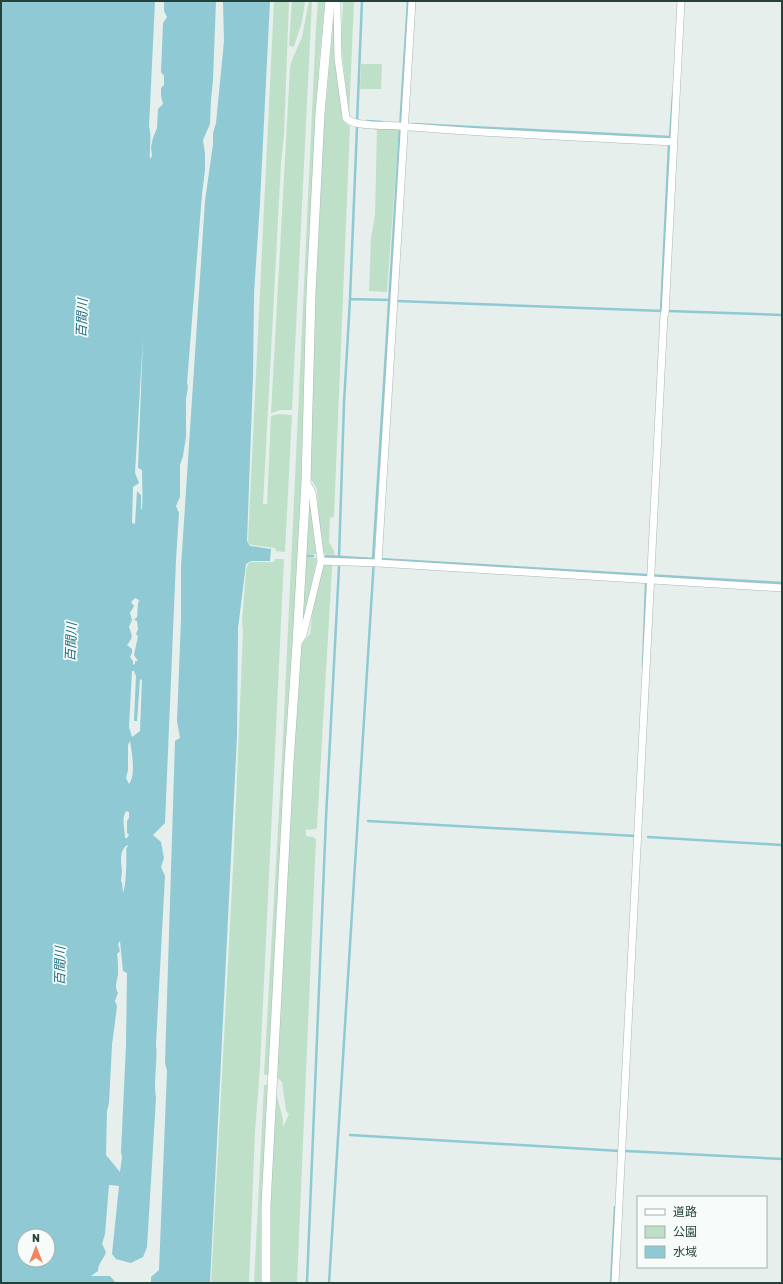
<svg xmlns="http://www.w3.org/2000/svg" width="783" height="1284" viewBox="0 0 783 1284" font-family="Rubik,'Noto Sans JP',sans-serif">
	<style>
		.green { fill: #bfe0c8 }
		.water { fill: #8ec9d4; fill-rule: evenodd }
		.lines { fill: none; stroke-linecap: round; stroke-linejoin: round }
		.stream { stroke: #8ec9d4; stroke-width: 2.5 }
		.minor-casing { stroke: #a8b8b2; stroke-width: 8 }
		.tertiary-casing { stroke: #a8b8b2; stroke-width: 10 }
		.minor { stroke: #fff; stroke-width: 7 }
		.tertiary { stroke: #fff; stroke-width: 9 }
		.labels { text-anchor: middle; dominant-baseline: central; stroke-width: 3.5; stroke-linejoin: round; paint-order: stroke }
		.water-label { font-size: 13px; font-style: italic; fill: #1c6f80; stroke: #f7fbf9 }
	</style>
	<rect width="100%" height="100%" fill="#e6efeb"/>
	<path class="green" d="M 274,1 L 289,1 L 284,135 L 281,163 L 263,504 L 267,504 L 271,416 L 279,414 L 292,415 L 285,552 L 276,551 L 275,548 L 252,545 L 249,544 L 248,540 Z
		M 292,1 L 305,1 L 302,22 L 294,46 L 292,47 L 289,45 Z
		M 309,1 L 312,1 L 292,410 L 281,410 L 271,413 L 290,68 L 292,60 L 302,37 Z
		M 318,1 L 325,1 L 319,64 L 311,205 L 304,376 L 299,558 L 285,757 L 268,1075 L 266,1075 L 264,1074 L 282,758 L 316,26 Z
		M 341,1 L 354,1 L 349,117 L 341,43 L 343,4 Z
		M 334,15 L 336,58 L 345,123 L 350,126 L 334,517 L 330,518 L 329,542 L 334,551 L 334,555 L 323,554 L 319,529 L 317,489 L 310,478 L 311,406 L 322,147 Z
		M 361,64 L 382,64 L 381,89 L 360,89 Z
		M 374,126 L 399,128 L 387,292 L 369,291 L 371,238 L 375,215 L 377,130 L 374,130 Z
		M 308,503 L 310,503 L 317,554 L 306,555 Z
		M 306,557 L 317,558 L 304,621 L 302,621 Z
		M 275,559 L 284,559 L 260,1067 L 255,1132 L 249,1283 L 211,1283 L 234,849 L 243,632 L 242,622 L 246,570 L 248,564 L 251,562 L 274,562 Z
		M 326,564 L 332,564 L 332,568 L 317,827 L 316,829 L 306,830 L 306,836 L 313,837 L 316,839 L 297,1283 L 271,1283 L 270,1203 L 275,1089 L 283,1119 L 283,1127 L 289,1114 L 286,1111 L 282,1082 L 277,1077 L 283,965 L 284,898 L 301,645 L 310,634 L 314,599 L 322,568 Z
		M 264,1085 L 267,1085 L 268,1087 L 261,1222 L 262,1283 L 254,1283 Z"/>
	<path class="water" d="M 1,1 L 155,1 L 149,127 C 152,134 149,150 150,159 L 152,156 L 151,147 L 153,138 L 157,128 L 158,109 L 163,104 L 161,96 L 161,88 L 164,85 L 164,76 L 161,72 L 163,23 L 167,17 L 164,11 L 164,1 L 216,1 L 213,80 L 211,100 L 210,124 L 203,140 L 205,154 L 205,170 L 202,194 L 187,383 L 188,387 L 186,399 L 186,437 L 183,456 L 180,465 L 180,497 L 176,506 L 179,513 L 176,560 L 165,823 L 153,835 L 161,842 L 164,858 L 161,867 L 165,876 L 156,1044 C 158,1063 153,1080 156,1098 L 147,1247 L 143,1257 L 131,1263 L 116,1259 L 112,1254 L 119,1186 L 109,1185 L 105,1234 L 102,1244 L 106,1252 C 104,1259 98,1263 98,1271 L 91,1276 L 110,1276 L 116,1283 L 1,1283 ZM 143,337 L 138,468 L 142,470 C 142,484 143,495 142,508 L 141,510 L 141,495 L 137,491 L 135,524 L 132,523 L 133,487 L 139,483 L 135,473 ZM 135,598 L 139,600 C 137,606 138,611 137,617 L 134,620 L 137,621 L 138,629 L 136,634 L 138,636 L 134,655 L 138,661 L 135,661 L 135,664 L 133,665 L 133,661 L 130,657 L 132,653 L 132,649 L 127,645 C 134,636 132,636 129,627 L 132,620 L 130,613 L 134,606 L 131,602 ZM 132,671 L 134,671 L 136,676 L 134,721 L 137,721 L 140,679 L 142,680 L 140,731 L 132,737 L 129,727 ZM 130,741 C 132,753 136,775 129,784 L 126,778 L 128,770 L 128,745 ZM 126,811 L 129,812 L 129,818 L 127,821 L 127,833 L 129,835 L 127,838 L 125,838 C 125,828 121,820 126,811 ZM 127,845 L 128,846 L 126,849 C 127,857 126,887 123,893 L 122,883 L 121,881 C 121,878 122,874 122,871 C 121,863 119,851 127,845 ZM 120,941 L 123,971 L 127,973 L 126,1045 L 121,1152 L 122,1157 L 120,1172 L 106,1155 L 107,1111 L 109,1103 L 112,1045 L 117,1006 L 115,1001 L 118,993 C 113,985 119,978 118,971 C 118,965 118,960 117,954 L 120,951 L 118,944 ZM 24,1236 L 48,1236 L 48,1260 L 24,1260 Z
		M 223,1 L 270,1 L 260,202 L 254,294 L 253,377 L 247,541 L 250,546 L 271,549 L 270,561 L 251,561 L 246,564 L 238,628 L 237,736 L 210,1283 L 151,1283 L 151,1277 L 159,1270 L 167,1071 L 165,1063 L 175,741 L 180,738 L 177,721 L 181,619 L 181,567 L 205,201 L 213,144 L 213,133 L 216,123 L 224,41 Z"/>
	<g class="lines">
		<path class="stream" d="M 367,121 L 382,122
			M 357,122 L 362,1
			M 413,124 L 670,137
			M 670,138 L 673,95
			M 350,299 L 390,300
			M 397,301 L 663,311
			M 668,311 L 782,315
			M 661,312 L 669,145
			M 307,556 L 313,556
			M 326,556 L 374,559
			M 339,558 L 344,403 L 350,299 L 357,127
			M 373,559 L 408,1
			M 379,559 L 782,583
			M 643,667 L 646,584
			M 368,821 L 636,836
			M 648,837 L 782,845
			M 350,1135 L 620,1151
			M 626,1151 L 782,1159
			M 307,1283 L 326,818 L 339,567
			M 329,1283 L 374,559
			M 611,1283 L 615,1207"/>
		<g class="minor-casing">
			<path id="minor" d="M 335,1 L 337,5 L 338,58 L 346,118 C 353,127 387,125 399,126 C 490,134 582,137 673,142
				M 665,314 L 681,1
				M 321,561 L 378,563 L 782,588
				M 378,563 L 412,1
				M 297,644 L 303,635 L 321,561 L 312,492 L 306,482
				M 615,1283 L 664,314"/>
		</g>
		<g class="tertiary-casing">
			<path id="tertiary" d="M 266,1283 L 266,1205 L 289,763 L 297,644 L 306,482 L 311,293 L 320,113 L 330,1"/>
		</g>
		<use href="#minor" class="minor"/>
		<use href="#tertiary" class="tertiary"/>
	</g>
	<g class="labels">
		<g class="water-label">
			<text transform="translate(82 318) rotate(-88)">百間川</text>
			<text transform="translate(71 642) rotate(-88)">百間川</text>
			<text transform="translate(60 966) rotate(-89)">百間川</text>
		</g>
	</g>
	<rect width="783" height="1284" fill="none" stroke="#24423a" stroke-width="4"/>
	<rect x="637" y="1196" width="130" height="72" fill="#f7fbf9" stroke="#a3b1ad"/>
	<rect x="645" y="1209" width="20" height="6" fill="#ffffff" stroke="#a3b1ad"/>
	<text x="673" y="1216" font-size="12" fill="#24423a">道路</text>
	<rect x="645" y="1226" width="20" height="12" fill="#bfe0c8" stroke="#a3b1ad"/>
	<text x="673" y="1236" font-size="12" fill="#24423a">公園</text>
	<rect x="645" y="1246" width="20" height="12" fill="#8ec9d4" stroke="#a3b1ad"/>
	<text x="673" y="1256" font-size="12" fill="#24423a">水域</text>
	<g transform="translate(36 1248)"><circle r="19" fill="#f7fbf9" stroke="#a3b1ad"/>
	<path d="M0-3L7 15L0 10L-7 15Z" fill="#f4845f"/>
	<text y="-6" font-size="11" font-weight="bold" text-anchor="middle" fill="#24423a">N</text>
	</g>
</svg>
